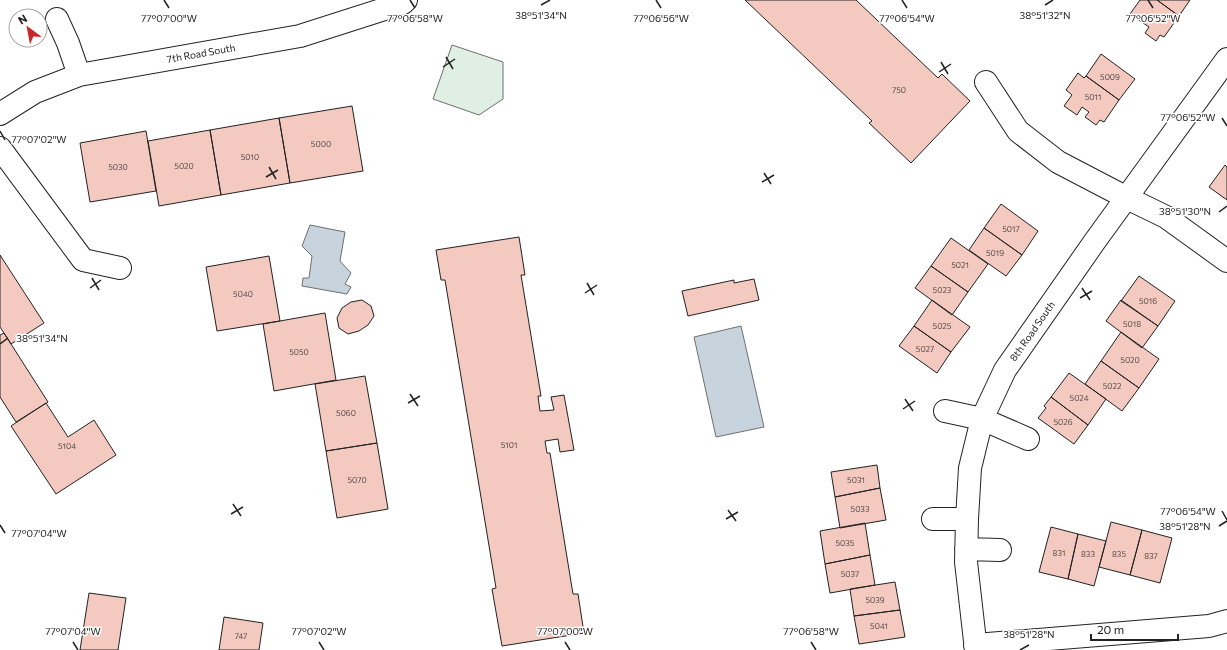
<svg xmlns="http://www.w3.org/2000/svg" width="1227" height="650" viewBox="0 0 1227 650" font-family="Commissioner,sans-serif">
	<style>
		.green { fill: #e0efe3; stroke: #6f6f6f }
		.water { fill: #c7d3dd; stroke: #6f6f6f }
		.building { fill: #f3c9c0; stroke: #222 }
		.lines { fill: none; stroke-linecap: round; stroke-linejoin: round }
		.minor-casing { stroke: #222; stroke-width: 24 }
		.minor { stroke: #fff; stroke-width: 22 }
		.ticks { fill: none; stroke: #222; stroke-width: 1.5 }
		.labels { text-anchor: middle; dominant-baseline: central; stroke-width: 3; stroke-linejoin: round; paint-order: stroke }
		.number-label { font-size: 8px; fill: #564c4a }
		.street-label { font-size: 10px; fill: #222; stroke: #fff }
		.ticks-label { font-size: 10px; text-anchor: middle; fill: #222; stroke: #fff; stroke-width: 3; stroke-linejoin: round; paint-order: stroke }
	</style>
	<rect width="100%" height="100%" fill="#fff"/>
	<path class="green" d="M 452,45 L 503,62 L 503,99 L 479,115 L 433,99 Z"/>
	<path class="water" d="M 310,225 L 345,232 L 340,261 L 351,273 L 345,284 L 351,287 L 347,294 L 302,286 L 303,278 L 309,278 L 312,256 L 302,246 Z
		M 741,326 L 764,427 L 716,437 L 694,337 Z"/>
	<path class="building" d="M 745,0 L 856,0 L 938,78 L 942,74 L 970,101 L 911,163 L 869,123 L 872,121 Z
		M 1140,0 L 1157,0 L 1179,16 L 1164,37 L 1160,35 L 1156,41 L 1145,33 L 1149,27 L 1130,14 Z
		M 1157,0 L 1190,0 L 1179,16 Z
		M 1101,54 L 1135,79 L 1119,100 L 1086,76 Z
		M 1078,73 L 1084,78 L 1086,76 L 1119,100 L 1104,122 L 1100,120 L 1096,125 L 1085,117 L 1089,112 L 1082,107 L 1077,115 L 1064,106 L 1072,95 L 1066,90 Z
		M 352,106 L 363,171 L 290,183 L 279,118 Z
		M 279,118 L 290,183 L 221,195 L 210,130 Z
		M 210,130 L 221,195 L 159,206 L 148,141 Z
		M 146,131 L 156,191 L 90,202 L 80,143 Z
		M 1225,165 L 1227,167 L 1227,200 L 1209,187 Z
		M 1001,204 L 1038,231 L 1022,255 L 984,228 Z
		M 984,228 L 1022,255 L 1006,276 L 969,250 Z
		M 519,237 L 525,275 L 521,275 L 541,396 L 538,396 L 540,411 L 554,410 L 551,397 L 564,395 L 574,450 L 560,452 L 558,439 L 545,441 L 547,453 L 550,453 L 573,594 L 578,594 L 584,633 L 502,646 L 492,589 L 496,588 L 445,280 L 441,280 L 436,250 Z
		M 951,238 L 988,264 L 968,292 L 931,266 Z
		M 0,255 L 44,323 L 11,344 L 0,327 Z
		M 269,256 L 280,321 L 217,331 L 206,267 Z
		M 931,266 L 968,292 L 952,315 L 915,288 Z
		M 1139,276 L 1175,301 L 1158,326 L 1121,301 Z
		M 754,279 L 759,300 L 688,316 L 682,291 L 734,280 L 734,283 Z
		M 362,300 L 371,306 L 374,316 L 368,325 L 359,331 L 348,334 L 339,328 L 337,318 L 342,308 L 351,302 Z
		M 932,300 L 970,327 L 951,352 L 914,326 Z
		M 1121,300 L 1158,326 L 1142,348 L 1106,321 Z
		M 325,313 L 336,380 L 274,391 L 263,324 Z
		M 914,326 L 951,352 L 937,373 L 899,346 Z
		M 1121,332 L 1159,359 L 1139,388 L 1101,361 Z
		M 4,333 L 48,402 L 16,422 L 0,397 L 0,335 Z
		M 1101,361 L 1139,388 L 1122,411 L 1085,384 Z
		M 1069,373 L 1106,399 L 1088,425 L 1051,397 Z
		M 365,376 L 377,443 L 326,451 L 315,384 Z
		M 1051,397 L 1088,425 L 1074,444 L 1038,418 L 1046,408 L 1044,406 Z
		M 46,403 L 68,437 L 94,420 L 116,455 L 56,494 L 11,426 Z
		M 377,443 L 388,509 L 337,518 L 326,451 Z
		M 877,465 L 880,488 L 835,497 L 831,472 Z
		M 880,488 L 886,520 L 840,528 L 835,497 Z
		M 1111,522 L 1142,530 L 1130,575 L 1099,567 Z
		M 865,523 L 870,555 L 825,564 L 820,531 Z
		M 1051,527 L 1078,534 L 1068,579 L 1039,572 Z
		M 1142,530 L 1172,538 L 1160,583 L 1130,575 Z
		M 1078,534 L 1106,541 L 1094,586 L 1068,579 Z
		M 870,555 L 875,585 L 830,593 L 825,564 Z
		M 895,582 L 900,610 L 854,616 L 850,589 Z
		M 89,593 L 126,598 L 118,650 L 80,650 Z
		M 900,610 L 905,637 L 859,644 L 854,616 Z
		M 224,617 L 263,623 L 259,650 L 219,650 Z"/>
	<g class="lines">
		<g class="minor-casing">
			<path id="minor" d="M 57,19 L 68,43 L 79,75
				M 986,82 L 1018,131 L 1058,162 L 1127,198 L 1166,217 L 1227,261
				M 0,114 L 35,92 L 79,75 L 300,36 L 403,3 L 406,0
				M 0,148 L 83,260 L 120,268
				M 945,411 L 982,419 L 1028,439
				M 933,519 L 967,519
				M 966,549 L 1000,550
				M 975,645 L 1209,626 L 1227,621
				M 976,650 L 966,562 L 967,519 L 970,468 L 982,419 L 1005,370 L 1095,241 L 1227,59"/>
		</g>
		<use href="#minor" class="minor"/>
	</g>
	<path class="ticks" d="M 164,0 L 169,8M 410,0 L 415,8M 656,0 L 661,8M 902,0 L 907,8M 1148,0 L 1153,8M 541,5 L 550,0M 1045,5 L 1053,0M 446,57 L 453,69M 941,62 L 948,74M 443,67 L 455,59M 939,72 L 951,64M 1222,118 L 1227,126M 0,131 L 5,140M 269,167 L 276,179M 764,173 L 771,184M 266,177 L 278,170M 762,182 L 774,175M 1219,212 L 1227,206M 92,278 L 99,290M 587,283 L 594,295M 90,288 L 101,280M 1082,288 L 1090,300M 585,293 L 597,285M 1080,298 L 1092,291M 0,344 L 8,338M 410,394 L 418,406M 905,399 L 913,411M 408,403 L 420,396M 903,409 L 915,401M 233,504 L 241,516M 728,510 L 736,521M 1222,511 L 1227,520M 231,514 L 243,507M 726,519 L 738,512M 0,525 L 5,533M 1219,526 L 1227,521M 73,642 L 78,650M 319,642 L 324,650M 565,642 L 570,650M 811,642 L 816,650M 1020,650 L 1029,645"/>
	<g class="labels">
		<g class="number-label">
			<text x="1110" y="77">5009</text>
			<text x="899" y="90">750</text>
			<text x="1093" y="97">5011</text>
			<text x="321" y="144">5000</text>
			<text x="250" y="157">5010</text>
			<text x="184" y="166">5020</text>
			<text x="118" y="167">5030</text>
			<text x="1011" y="229">5017</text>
			<text x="995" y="253">5019</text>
			<text x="960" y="265">5021</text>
			<text x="942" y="290">5023</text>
			<text x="243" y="294">5040</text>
			<text x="1148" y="301">5016</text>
			<text x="1132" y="324">5018</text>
			<text x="942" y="326">5025</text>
			<text x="925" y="349">5027</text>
			<text x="299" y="352">5050</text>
			<text x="1130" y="360">5020</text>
			<text x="1112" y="386">5022</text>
			<text x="1079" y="398">5024</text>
			<text x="346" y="413">5060</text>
			<text x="1063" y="422">5026</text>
			<text x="509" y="445">5101</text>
			<text x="67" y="446">5104</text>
			<text x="357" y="480">5070</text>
			<text x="856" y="480">5031</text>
			<text x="860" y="509">5033</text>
			<text x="845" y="543">5035</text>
			<text x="1059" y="553">831</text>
			<text x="1088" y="554">833</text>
			<text x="1119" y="554">835</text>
			<text x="1151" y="556">837</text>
			<text x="850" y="574">5037</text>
			<text x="875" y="600">5039</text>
			<text x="879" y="626">5041</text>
			<text x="241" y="636">747</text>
		</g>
		<g class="street-label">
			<text transform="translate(201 53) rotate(-10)">7th Road South</text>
			<text transform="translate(1032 331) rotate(-55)">8th Road South</text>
		</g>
	</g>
	<g class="ticks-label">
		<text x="1045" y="19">38°51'32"N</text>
		<text x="541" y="19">38°51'34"N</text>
		<text x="415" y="22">77°06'58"W</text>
		<text x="661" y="22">77°06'56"W</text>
		<text x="169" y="22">77°07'00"W</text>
		<text x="907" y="22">77°06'54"W</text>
		<text x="1153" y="22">77°06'52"W</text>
		<text x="1188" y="121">77°06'52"W</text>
		<text x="39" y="143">77°07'02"W</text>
		<text x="1185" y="215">38°51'30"N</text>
		<text x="42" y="342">38°51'34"N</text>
		<text x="1188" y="515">77°06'54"W</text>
		<text x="1185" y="530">38°51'28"N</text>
		<text x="39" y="537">77°07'04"W</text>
		<text x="73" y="635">77°07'04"W</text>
		<text x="319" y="635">77°07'02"W</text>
		<text x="565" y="635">77°07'00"W</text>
		<text x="811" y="635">77°06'58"W</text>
		<text x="1029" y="638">38°51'28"N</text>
	</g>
	<g transform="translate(28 28) rotate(328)"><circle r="19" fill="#ffffff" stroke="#a7a7a7"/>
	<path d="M0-3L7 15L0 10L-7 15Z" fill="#c62828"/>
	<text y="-6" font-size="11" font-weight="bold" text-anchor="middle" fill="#222222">N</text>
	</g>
	<path d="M1091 634v6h87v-6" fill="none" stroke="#222222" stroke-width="2"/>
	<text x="1097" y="634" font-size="12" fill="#222222" stroke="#ffffff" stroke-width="3" paint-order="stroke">20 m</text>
</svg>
